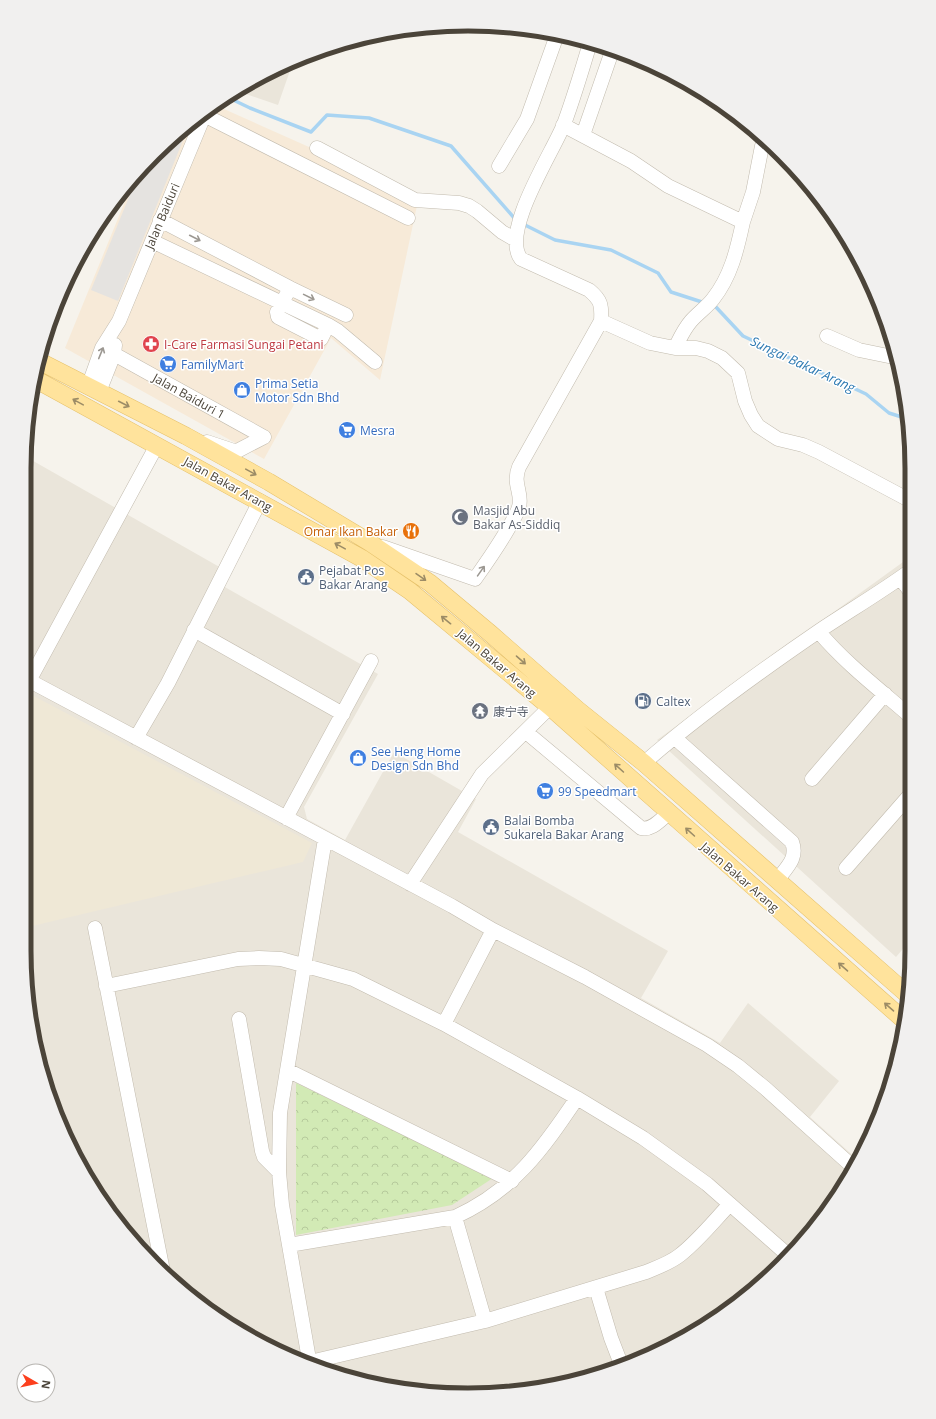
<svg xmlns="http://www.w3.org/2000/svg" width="936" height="1419" viewBox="0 0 936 1419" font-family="'Open Sans','Noto Sans SC',sans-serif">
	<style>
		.residential { fill: #eae5da }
		.commercial { fill: #f7ead8 }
		.education { fill: #efe8d6 }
		.forest { fill: url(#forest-crowns) }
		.parking { fill: #e5e3e0 }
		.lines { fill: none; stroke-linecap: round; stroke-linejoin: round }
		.stream { stroke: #a9d4f2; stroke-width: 3.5 }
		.minor-casing { stroke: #c2bbae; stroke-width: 15 }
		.major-casing { stroke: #e6c16a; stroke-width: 18 }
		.minor { stroke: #fff; stroke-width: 14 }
		.major { stroke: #ffe39c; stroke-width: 17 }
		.oneway { stroke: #9c9892 }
		.oneway2 { stroke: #9c8c66 }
		.labels { text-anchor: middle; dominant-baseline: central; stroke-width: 3; stroke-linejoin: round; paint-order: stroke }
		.street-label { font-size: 12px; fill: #4b4439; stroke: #fff }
		.health-label { font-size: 12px; fill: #be3a42; stroke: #fff; text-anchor: start }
		.shop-label { font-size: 12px; fill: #366cbe; stroke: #fff; text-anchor: start }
		.worship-label { font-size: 12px; fill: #5b616d; stroke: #fff; text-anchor: start }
		.food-label { font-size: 12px; fill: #c56008; stroke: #fff; text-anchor: end }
		.service-label { font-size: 12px; fill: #4e5e75; stroke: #fff; text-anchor: start }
		.water-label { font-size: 13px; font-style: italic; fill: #2e7ab2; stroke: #fff }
		.rim { fill: none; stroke: #4b4439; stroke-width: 5 }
	</style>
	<defs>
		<pattern id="forest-crowns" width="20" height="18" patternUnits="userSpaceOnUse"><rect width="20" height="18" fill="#d2eab5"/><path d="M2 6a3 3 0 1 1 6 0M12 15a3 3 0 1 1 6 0" fill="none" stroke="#b6ca9c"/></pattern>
	</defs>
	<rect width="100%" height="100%" fill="#f6f3ec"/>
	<path class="residential" d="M 293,62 L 278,105 L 237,91 L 272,70 Z
		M 28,458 L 223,569 L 216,582 L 378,674 L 304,807 L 307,819 L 345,840 L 394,752 L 476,799 L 458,832 L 668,951 L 641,998 L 720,1043 L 748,1003 L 839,1081 L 810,1117 L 858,1160 L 802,1244 L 738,1303 L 690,1335 L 583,1380 L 497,1394 L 439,1394 L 353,1380 L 298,1361 L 198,1303 L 134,1244 L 99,1198 L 47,1094 L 28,1009 Z
		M 910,557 L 908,943 L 896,957 L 657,740 Z"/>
	<path class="commercial" d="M 215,105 L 419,196 L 380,380 L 331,338 L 264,459 L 65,348 L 137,172 L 198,116 Z"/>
	<path class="education" d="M 28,693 L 312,843 L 303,862 L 28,927 Z"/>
	<path class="forest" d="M 296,1083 L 493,1178 L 452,1205 L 296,1235 Z"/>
	<path class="parking" d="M 190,123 L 118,301 L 91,290 L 140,170 Z"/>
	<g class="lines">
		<path class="stream" d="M 227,97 L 250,108 L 311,132 L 327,115 L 369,118 L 451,146 L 516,220
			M 523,224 L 555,240 L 611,250 L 658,273 L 671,292 L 705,303
			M 713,305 L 715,306 L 743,336 L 866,394 L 889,413 L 908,419"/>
		<g class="minor-casing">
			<path id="minor" d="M 204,115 L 408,218
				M 563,125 L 631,161 L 668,186 L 743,222 L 753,192 L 762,146 L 767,140
				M 583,135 L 610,57
				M 317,148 L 415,200 L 459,203 L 469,206 L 477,211 L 502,232 L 516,240
				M 499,166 L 527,119 L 557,35
				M 160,220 L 290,288
				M 152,241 L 328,325 L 338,331 L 375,362
				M 601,321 L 650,343 L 675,348 L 696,348 L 708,351 L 722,358 L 738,373 L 745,401 L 751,415 L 758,426 L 778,439 L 803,445 L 819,452 L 911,501
				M 328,325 L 321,339 L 278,317 L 277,312 L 290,288 L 346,315
				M 827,336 L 859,350 L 898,358
				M 675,348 C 680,338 684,329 691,321 C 698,313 707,307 713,299 C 731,276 737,250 743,222
				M 114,354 L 264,437
				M 88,387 L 102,348 L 119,321 L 206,111
				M 32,392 L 39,381
				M 99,392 L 114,354 L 115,345
				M 207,442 L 234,451 L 239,450 L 264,437
				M 383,547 L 475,579 C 487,562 499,545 509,527 C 513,520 517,514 519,507 C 523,493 512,484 519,467 L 601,321 C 602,305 601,300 589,290 L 521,259 C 500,232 553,152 564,124 C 574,97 582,70 590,43
				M 900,578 L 910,591
				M 194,630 L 343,714
				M 819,632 C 845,663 879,689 910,716
				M 28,680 L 452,906 L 493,930 L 585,977 L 707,1045 L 738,1066 L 765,1088 L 853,1167
				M 29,681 L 157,445
				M 526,732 L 641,828 C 652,831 661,819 669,813
				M 136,738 L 168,683 L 260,501
				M 675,738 L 792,842 C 798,858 787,867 778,879
				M 644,763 C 699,715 759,672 819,631 C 849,611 881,592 910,571
				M 812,779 L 885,694
				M 286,818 L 371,661
				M 846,868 L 909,796
				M 410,884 L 482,774 L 550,707
				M 95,928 L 163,1271
				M 106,986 L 238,959 L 259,958 L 281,959 L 353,979 L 444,1024 L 577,1098 L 643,1138 L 707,1184 L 789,1256
				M 239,1019 L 262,1151 L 264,1157 L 279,1172
				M 444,1024 L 493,930
				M 287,1070 L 512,1181
				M 455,1217 L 485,1321
				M 289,1245 L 455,1217 C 514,1190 542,1150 577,1098
				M 596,1288 L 611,1338 L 621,1364
				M 310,1362 L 485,1321 L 646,1272 C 658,1267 670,1263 680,1255 C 698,1241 714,1221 730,1204
				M 310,1365 L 282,1205 L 279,1172 L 280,1113 L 325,839"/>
		</g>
		<g class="major-casing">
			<path id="major" d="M 39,361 L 186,436 L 269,482 L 369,542 L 430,583 L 491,634 L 578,710 L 644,763 L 908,995
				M 35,379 L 363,559 L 410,591 L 550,707 L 906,1022"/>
		</g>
		<use href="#minor" class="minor"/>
		<use href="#major" class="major"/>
	</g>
	<defs><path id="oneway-shaft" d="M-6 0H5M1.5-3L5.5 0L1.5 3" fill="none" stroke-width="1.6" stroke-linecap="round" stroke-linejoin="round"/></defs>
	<g class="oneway">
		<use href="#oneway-shaft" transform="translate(195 238) rotate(27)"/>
		<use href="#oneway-shaft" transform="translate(309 297) rotate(26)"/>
		<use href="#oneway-shaft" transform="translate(101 353) rotate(-68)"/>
		<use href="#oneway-shaft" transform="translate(481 571) rotate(-55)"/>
	</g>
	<g class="oneway2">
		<use href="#oneway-shaft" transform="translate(78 402) rotate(-151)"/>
		<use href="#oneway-shaft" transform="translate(124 404) rotate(27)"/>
		<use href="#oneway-shaft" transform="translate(251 472) rotate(29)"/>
		<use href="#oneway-shaft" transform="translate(340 546) rotate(-151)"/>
		<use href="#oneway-shaft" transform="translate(421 577) rotate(35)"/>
		<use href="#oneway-shaft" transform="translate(446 620) rotate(-141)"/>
		<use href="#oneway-shaft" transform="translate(521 660) rotate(41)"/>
		<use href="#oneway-shaft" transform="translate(619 768) rotate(-138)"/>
		<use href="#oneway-shaft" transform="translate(690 832) rotate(-138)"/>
		<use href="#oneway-shaft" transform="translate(843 967) rotate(-139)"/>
		<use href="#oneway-shaft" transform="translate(889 1007) rotate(-139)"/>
	</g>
	<defs>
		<g id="pharmacy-disc" transform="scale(0.9)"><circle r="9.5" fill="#e0444e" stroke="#fff"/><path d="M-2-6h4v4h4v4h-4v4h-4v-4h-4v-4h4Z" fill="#fff"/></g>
		<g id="supermarket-disc" transform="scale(0.9)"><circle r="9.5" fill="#3f7fe0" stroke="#fff"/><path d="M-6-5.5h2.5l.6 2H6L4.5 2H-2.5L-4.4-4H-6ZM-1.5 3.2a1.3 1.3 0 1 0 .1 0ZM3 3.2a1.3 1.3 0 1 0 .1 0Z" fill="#fff"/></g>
		<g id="shop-disc" transform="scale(0.9)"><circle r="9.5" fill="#3f7fe0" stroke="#fff"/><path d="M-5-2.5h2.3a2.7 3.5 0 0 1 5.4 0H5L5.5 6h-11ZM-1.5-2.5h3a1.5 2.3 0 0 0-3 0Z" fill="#fff"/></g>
		<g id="mosque-disc" transform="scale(0.9)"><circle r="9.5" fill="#6b7280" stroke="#fff"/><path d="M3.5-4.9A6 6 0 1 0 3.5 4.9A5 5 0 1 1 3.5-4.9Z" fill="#fff"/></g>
		<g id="restaurant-disc" transform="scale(0.9)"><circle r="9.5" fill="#e8710a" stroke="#fff"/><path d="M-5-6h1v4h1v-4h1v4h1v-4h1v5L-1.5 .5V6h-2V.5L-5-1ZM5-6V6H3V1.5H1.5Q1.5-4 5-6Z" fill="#fff"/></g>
		<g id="civic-disc" transform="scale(0.9)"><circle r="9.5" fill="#5c6f8a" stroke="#fff"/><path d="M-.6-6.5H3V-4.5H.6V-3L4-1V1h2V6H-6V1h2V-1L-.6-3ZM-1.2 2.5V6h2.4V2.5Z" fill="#fff"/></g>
		<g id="fuel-disc" transform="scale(0.9)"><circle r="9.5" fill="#5c6f8a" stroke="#fff"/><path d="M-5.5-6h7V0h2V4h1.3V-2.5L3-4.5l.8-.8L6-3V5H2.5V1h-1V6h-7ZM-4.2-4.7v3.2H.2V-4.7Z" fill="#fff"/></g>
		<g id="temple-disc" transform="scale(0.9)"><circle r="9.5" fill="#6b7280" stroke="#fff"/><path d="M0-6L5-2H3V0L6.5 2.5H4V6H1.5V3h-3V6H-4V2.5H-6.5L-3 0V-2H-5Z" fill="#fff"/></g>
	</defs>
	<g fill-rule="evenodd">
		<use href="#pharmacy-disc" x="151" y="344"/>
		<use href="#supermarket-disc" x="168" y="364"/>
		<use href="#shop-disc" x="242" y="390"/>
		<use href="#supermarket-disc" x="347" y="430"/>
		<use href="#mosque-disc" x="460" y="517"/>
		<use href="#restaurant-disc" x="411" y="531"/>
		<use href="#civic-disc" x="306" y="577"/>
		<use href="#fuel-disc" x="643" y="701"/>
		<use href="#temple-disc" x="480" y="711"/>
		<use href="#shop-disc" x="358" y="758"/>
		<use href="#supermarket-disc" x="545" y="791"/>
		<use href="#civic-disc" x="491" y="827"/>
	</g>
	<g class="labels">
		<g class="street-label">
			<text transform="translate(162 216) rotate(-67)">Jalan Baiduri</text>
			<text transform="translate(189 396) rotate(29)">Jalan Baiduri 1</text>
			<text transform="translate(228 484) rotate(29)">Jalan Bakar Arang</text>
			<text transform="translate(497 663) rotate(40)">Jalan Bakar Arang</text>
			<text transform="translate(740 877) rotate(41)">Jalan Bakar Arang</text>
		</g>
		<g class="health-label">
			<text x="164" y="344">I-Care Farmasi Sungai Petani</text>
		</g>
		<g class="shop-label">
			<text x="181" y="364">FamilyMart</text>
			<text x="255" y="383">Prima Setia<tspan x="255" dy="14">Motor Sdn Bhd</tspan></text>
			<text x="360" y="430">Mesra</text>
			<text x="371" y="751">See Heng Home<tspan x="371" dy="14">Design Sdn Bhd</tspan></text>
			<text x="558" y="791">99 Speedmart</text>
		</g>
		<g class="worship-label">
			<text x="473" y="510">Masjid Abu<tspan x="473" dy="14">Bakar As-Siddiq</tspan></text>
			<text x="493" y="711">康宁寺</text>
		</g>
		<g class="food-label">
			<text x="398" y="531">Omar Ikan Bakar</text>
		</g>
		<g class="service-label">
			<text x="319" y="570">Pejabat Pos<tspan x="319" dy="14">Bakar Arang</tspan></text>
			<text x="656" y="701">Caltex</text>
			<text x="504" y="820">Balai Bomba<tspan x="504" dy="14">Sukarela Bakar Arang</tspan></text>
		</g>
		<g class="water-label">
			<text transform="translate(803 364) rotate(25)">Sungai Bakar Arang</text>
		</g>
	</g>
	<path d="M0 0H936V1419H0ZM468 31H468A437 437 0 0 1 905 468V951A437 437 0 0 1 468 1388H468A437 437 0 0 1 31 951V468A437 437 0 0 1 468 31Z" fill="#f1f0ef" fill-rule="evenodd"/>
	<path class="rim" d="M468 31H468A437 437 0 0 1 905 468V951A437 437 0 0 1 468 1388H468A437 437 0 0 1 31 951V468A437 437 0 0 1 468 31Z"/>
	<g transform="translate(36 1383) rotate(99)"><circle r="19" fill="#ffffff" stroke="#b7b4b0"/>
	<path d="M0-3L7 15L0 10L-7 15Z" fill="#fc3f1d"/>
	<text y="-6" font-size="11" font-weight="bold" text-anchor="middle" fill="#4b4439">N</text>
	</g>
</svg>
